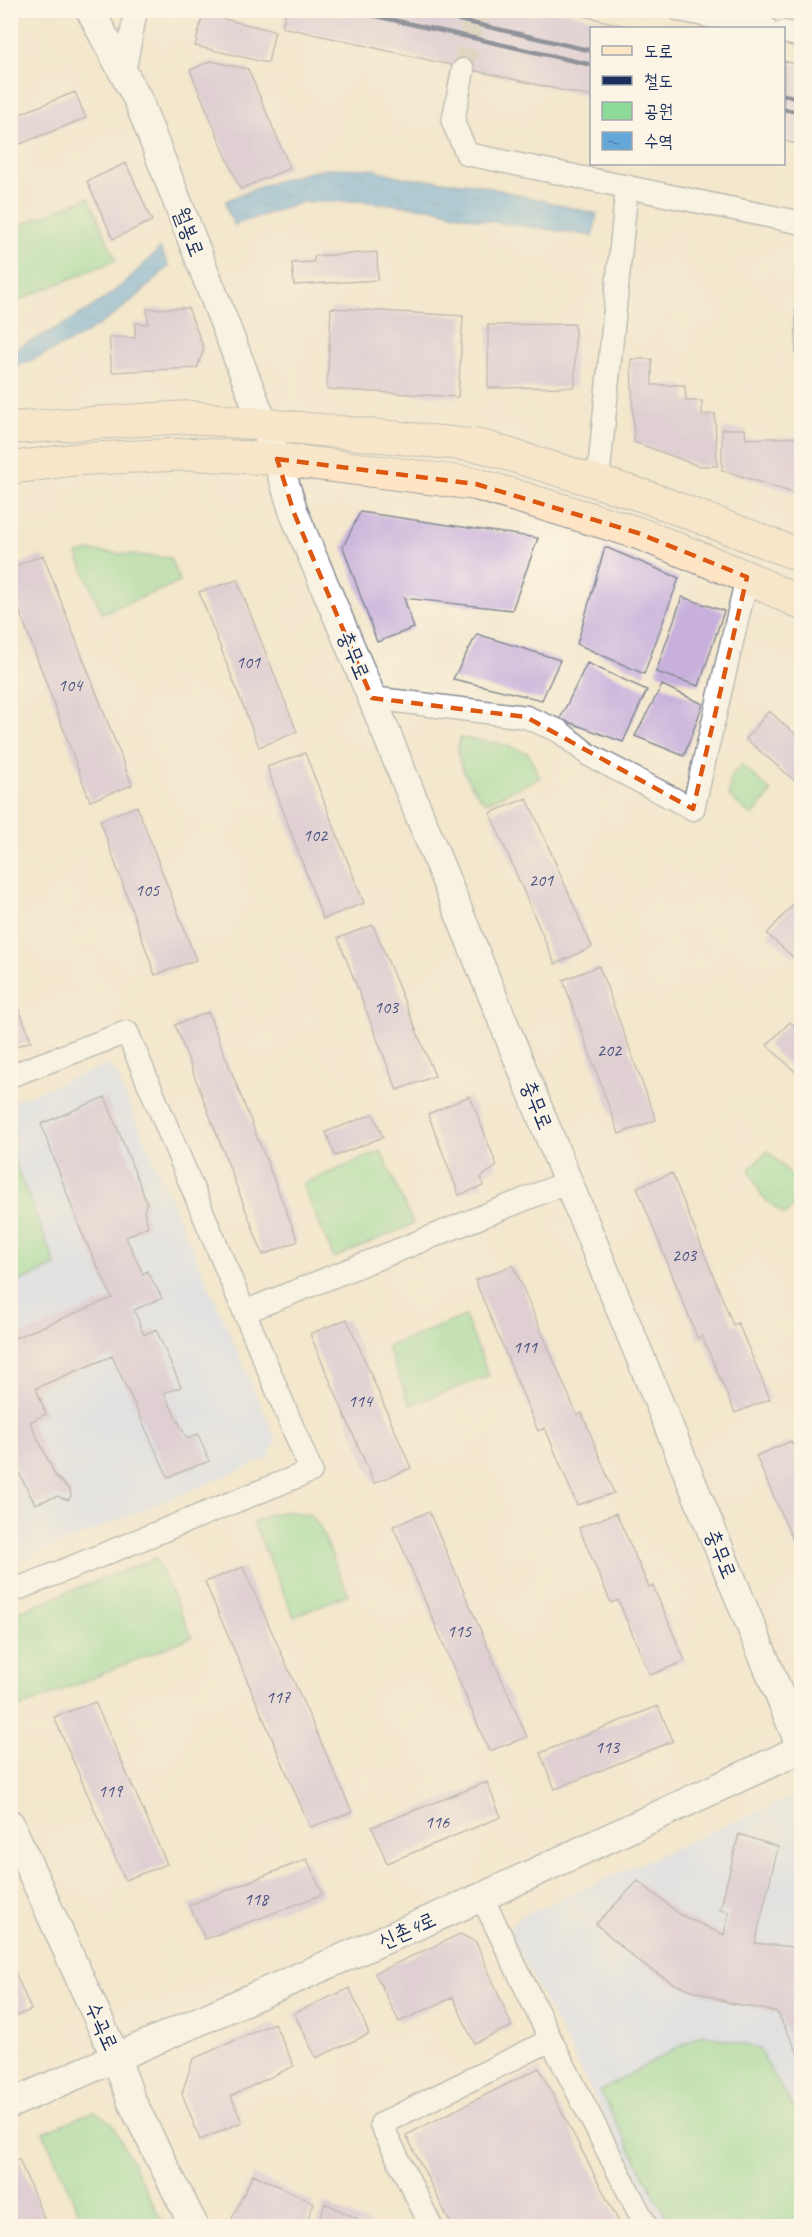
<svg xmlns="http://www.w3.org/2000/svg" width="812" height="2237" viewBox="0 0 812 2237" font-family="Caveat,'Poor Story',sans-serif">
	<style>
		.built { fill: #cedafa }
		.park { fill: #8eda98; stroke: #54847b; stroke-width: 1.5 }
		.water { fill: url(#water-ripples); stroke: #406c9c; stroke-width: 1.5 }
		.building { fill: #c7b1dc }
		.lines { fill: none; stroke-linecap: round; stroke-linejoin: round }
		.minor-tunnel { stroke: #c8c2b6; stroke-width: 22; stroke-dasharray: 22 11; stroke-linecap: butt }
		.minor-casing { stroke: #878b95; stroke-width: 25 }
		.tertiary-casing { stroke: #878b95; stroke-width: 31 }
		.secondary-casing { stroke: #878b95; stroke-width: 34 }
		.minor { stroke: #fff; stroke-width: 22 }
		.tertiary { stroke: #fff; stroke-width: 28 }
		.secondary { stroke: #fde5c5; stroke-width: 32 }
		.rail { stroke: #1b2f5e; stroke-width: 4.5 }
		.marked { fill: none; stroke: #de5710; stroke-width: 4.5; stroke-dasharray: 12 8; stroke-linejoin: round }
		.labels { text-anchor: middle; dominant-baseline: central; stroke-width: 5; stroke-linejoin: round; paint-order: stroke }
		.number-label { font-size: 18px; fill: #46507e }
		.street-label { font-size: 21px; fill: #1b2f5e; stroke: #fcf5e5 }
	</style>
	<defs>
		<pattern id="water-ripples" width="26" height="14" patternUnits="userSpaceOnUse" patternTransform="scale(1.5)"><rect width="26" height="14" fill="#64a8d9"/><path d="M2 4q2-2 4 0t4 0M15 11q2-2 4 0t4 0" fill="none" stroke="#5289b3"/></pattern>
	</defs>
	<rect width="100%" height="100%" fill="#fcf5e5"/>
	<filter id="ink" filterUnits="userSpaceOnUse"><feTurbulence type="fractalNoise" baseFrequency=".0167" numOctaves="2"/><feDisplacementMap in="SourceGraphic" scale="12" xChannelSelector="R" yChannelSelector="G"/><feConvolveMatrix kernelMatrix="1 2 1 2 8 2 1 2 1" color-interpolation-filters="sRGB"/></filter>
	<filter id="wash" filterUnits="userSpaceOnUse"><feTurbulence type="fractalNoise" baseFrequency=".008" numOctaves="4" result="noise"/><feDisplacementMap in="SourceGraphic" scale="24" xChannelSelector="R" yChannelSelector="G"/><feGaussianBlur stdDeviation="1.35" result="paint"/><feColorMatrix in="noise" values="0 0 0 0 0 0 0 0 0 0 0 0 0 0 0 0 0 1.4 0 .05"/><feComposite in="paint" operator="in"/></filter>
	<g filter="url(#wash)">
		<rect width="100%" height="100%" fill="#f3e7cc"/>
		<path class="built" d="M 106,1065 L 115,1071 L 276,1440 L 269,1458 L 11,1565 L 11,1102 Z
			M 788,1798 L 801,1804 L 801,2226 L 662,2226 L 508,1931 L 518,1918 Z"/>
		<path class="park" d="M 89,197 L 116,260 L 14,302 L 10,295 L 11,229 Z
			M 90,551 L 170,558 L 180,582 L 102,613 L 77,554 Z
			M 460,738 L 499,743 L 528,753 L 540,778 L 485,803 C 474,790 459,770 458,752 C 457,748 459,742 460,738 Z
			M 742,765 L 772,792 L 752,816 L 729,796 L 731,776 Z
			M 381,1151 L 413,1224 L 334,1258 L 302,1184 Z
			M 768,1151 L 801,1185 L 801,1198 L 785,1215 L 762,1197 L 749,1169 Z
			M 11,1153 L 56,1266 L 11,1285 L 10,1285 Z
			M 465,1316 L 489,1376 L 410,1405 L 387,1347 Z
			M 286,1511 L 310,1515 L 319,1525 L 348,1594 L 294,1617 L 253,1522 L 267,1515 Z
			M 156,1558 L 192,1637 L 12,1711 L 11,1614 Z
			M 702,2034 L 758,2048 L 801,2121 L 801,2226 L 671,2226 L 600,2091 Z
			M 95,2111 L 113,2124 L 164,2226 L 85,2226 L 43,2132 Z"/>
		<path class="water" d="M 331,168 L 372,169 L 405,178 L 475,184 L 597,214 L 593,236 L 480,220 L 437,209 L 361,201 L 302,202 L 234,225 L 227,210 L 226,201 C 261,185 293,174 331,168 Z
			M 160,248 L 169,266 C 154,280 140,295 124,307 C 90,334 52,353 11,368 L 11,350 C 50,333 90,312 123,284 C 136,273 148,260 160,248 Z"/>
		<g id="blocks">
			<path class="building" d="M 286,10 L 558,10 L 634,28 L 592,28 L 592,97 L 282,27 Z
				M 203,14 L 275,31 L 268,63 L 195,46 Z
				M 211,61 L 248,69 L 290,168 L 240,189 L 190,70 Z
				M 784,61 L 802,66 L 802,145 L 784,141 Z
				M 75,92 L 86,118 L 10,148 L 10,118 Z
				M 126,163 L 152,221 L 113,239 L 87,181 Z
				M 377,252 L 378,280 L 294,285 L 292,263 L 313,262 L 315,256 Z
				M 795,267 L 802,267 L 802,370 L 796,370 Z
				M 188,308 L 204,349 L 197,368 L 112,372 L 109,337 L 135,338 L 135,323 L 148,324 L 147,309 Z
				M 331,308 L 463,316 L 458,397 L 327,389 Z
				M 575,324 L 575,387 L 488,388 L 488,325 Z
				M 631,359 L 652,359 L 652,385 L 685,385 L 686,401 L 702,401 L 702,415 L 715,414 L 717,466 L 699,466 L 634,442 Z
				M 722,429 L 745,429 L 746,439 L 802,437 L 802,492 L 793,493 L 722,470 Z
				M 360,512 L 538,538 L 512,610 L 404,598 L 414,628 L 377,642 L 343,547 Z
				M 605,547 L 679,578 L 644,674 L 577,644 Z
				M 43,555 L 132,785 L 90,801 L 10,585 L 10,568 Z
				M 237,580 L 297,732 L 259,747 L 199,592 Z
				M 682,597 L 724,611 L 699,686 L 656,672 Z
				M 477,634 L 560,660 L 542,700 L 453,679 Z
				M 587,663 L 647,690 L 623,742 L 560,719 Z
				M 662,685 L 703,704 L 684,756 L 635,736 Z
				M 769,711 L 802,740 L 802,787 L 746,739 Z
				M 305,753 L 364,903 L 323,919 L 267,767 Z
				M 527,798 L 592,947 L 555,964 L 490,813 Z
				M 137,806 L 196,960 L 155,975 L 100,820 Z
				M 802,894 L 802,948 L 793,957 L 767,934 Z
				M 373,925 L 435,1076 L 397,1090 L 338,938 Z
				M 599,966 L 656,1120 L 619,1134 L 563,980 Z
				M 10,985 L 31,1041 L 10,1049 Z
				M 208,1012 L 298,1241 L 263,1255 L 175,1025 Z
				M 790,1022 L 802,1033 L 802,1078 L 767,1045 Z
				M 470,1096 L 497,1166 L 481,1177 L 483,1186 L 459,1195 L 428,1114 Z
				M 105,1097 L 147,1203 L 144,1210 L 148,1226 L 126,1237 L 143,1274 L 147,1271 L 162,1298 L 134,1310 L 144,1335 L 156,1329 L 181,1387 L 164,1393 L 187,1439 L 198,1434 L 209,1461 L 168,1477 L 112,1356 L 36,1388 L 46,1414 L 30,1422 L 56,1477 L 70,1490 L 71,1496 L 68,1500 L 57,1496 L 35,1504 L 10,1455 L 10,1340 L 112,1298 L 81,1231 L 41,1124 Z
				M 373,1114 L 383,1137 L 335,1156 L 326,1132 Z
				M 672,1173 L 733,1325 L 738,1323 L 770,1399 L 735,1413 L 702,1336 L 698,1339 L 637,1187 Z
				M 513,1265 L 577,1415 L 582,1413 L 614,1493 L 577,1505 L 545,1428 L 538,1431 L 475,1280 Z
				M 347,1319 L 411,1468 L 374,1483 L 310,1334 Z
				M 791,1441 L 802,1465 L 802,1561 L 756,1456 Z
				M 429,1512 L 527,1737 L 489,1751 L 393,1526 Z
				M 616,1513 L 649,1587 L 653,1586 L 685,1661 L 650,1675 L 618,1600 L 611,1603 L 579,1528 Z
				M 243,1567 L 352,1812 L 310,1827 L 205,1582 Z
				M 95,1702 L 167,1864 L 125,1880 L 54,1717 Z
				M 658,1706 L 673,1741 L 555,1789 L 540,1753 Z
				M 487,1782 L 501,1817 L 387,1863 L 372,1827 Z
				M 739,1834 L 778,1847 L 755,1943 L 802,1948 L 802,2061 L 777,2012 L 730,2003 L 672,1983 L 639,1962 L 596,1924 L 638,1881 L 681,1915 L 724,1935 L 729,1912 L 720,1910 Z
				M 307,1859 L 323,1894 L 205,1939 L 189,1905 Z
				M 460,1934 L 476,1942 L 512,2026 L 474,2043 L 453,1997 L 399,2022 L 375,1973 Z
				M 10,1960 L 31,2010 L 10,2018 Z
				M 350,1988 L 369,2034 L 316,2058 L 294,2013 Z
				M 274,2023 L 294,2066 L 231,2096 L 242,2122 L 200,2140 L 182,2093 L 193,2059 Z
				M 539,2068 L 621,2226 L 452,2226 L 406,2135 Z
				M 19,2159 L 47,2226 L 10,2226 L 10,2162 Z
				M 253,2174 L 314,2203 L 305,2226 L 272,2226 L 267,2224 L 269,2226 L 233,2226 L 231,2221 Z
				M 325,2203 L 372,2226 L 317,2226 Z"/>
		</g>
	</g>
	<g filter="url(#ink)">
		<use href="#blocks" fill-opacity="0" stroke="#878b95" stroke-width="1.5"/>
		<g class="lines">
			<path class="minor-tunnel" d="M 463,70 L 475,10"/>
			<g class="minor-casing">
				<path id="minor" d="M 680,10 L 766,28
					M 784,32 L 802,36
					M 463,70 L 453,122 L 467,154 L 802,223
					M 124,73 L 136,10
					M 598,481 L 627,186
					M 372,698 L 526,717 L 559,731 L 589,755 L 693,809 L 747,577
					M 10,1076 L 127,1032 L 311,1471 L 10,1592
					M 244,1312 L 568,1182
					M 482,1897 L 551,2040 L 646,2226
					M 431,2226 L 381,2124 L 551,2040"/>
			</g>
			<g class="tertiary-casing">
				<path id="tertiary" d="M 90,10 L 138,100 L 277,459 L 294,513 L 372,698 L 568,1182 L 802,1750
					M 10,1824 L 116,2058 L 132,2102 L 194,2226
					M 10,2104 L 482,1897 L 801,1749"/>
			</g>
			<g class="secondary-casing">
				<path id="secondary" d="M 10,428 L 189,417 L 481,446 L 647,497 L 802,556
					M 10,468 L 79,459 L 193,454 L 277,459 L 476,484 L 638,533 L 747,577 L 802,604"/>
			</g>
			<use href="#minor" class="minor"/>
			<use href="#tertiary" class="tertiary"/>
			<use href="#secondary" class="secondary"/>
			<path class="rail" d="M 349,10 L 592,65
				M 416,10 L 592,51
				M 784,95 L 802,99
				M 784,109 L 802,113"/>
		</g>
	</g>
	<path d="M0 0H812V2237H0ZM 277,459 L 476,484 L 638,533 L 747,577 L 693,809 L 526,717 L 372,698 L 294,513 Z" fill="#f3e7cc" fill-opacity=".55" fill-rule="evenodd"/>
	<path class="marked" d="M 277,459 L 476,484 L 638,533 L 747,577 L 693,809 L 526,717 L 372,698 L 294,513 Z"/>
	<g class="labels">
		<g class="number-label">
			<text x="248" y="662">101</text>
			<text x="70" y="685">104</text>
			<text x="315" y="835">102</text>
			<text x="541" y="880">201</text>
			<text x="147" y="890">105</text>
			<text x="386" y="1007">103</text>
			<text x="609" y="1050">202</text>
			<text x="684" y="1255">203</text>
			<text x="525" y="1347">111</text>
			<text x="360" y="1401">114</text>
			<text x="459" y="1631">115</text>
			<text x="278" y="1697">117</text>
			<text x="607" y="1747">113</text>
			<text x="110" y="1791">119</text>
			<text x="437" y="1822">116</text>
			<text x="256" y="1899">118</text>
		</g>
		<g class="street-label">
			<text transform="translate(189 232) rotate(69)">월봉로</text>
			<text transform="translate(354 655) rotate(67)">충무로</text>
			<text transform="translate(537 1105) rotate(68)">충무로</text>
			<text transform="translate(721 1554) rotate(68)">충무로</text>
			<text transform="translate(407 1930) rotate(-24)">신촌4로</text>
			<text transform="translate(102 2026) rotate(66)">수곡로</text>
		</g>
	</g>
	<rect width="812" height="2237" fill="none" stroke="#fcf5e5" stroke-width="36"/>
	<rect x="590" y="27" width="195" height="138" fill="#fcf5e5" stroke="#a2a6af" stroke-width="1.5"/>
	<rect x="602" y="46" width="30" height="9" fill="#fde5c5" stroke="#a2a6af" stroke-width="1.5"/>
	<text x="644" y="57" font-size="18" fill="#1b2f5e">도로</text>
	<rect x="602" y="76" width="30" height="9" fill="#1b2f5e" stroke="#a2a6af" stroke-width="1.5"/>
	<text x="644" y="87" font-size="18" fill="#1b2f5e">철도</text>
	<rect x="602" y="102" width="30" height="18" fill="#8eda98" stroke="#a2a6af" stroke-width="1.5"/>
	<text x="644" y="117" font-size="18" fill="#1b2f5e">공원</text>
	<rect x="602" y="132" width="30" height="18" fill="url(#water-ripples)" stroke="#a2a6af" stroke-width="1.5"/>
	<text x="644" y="147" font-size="18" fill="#1b2f5e">수역</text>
</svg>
